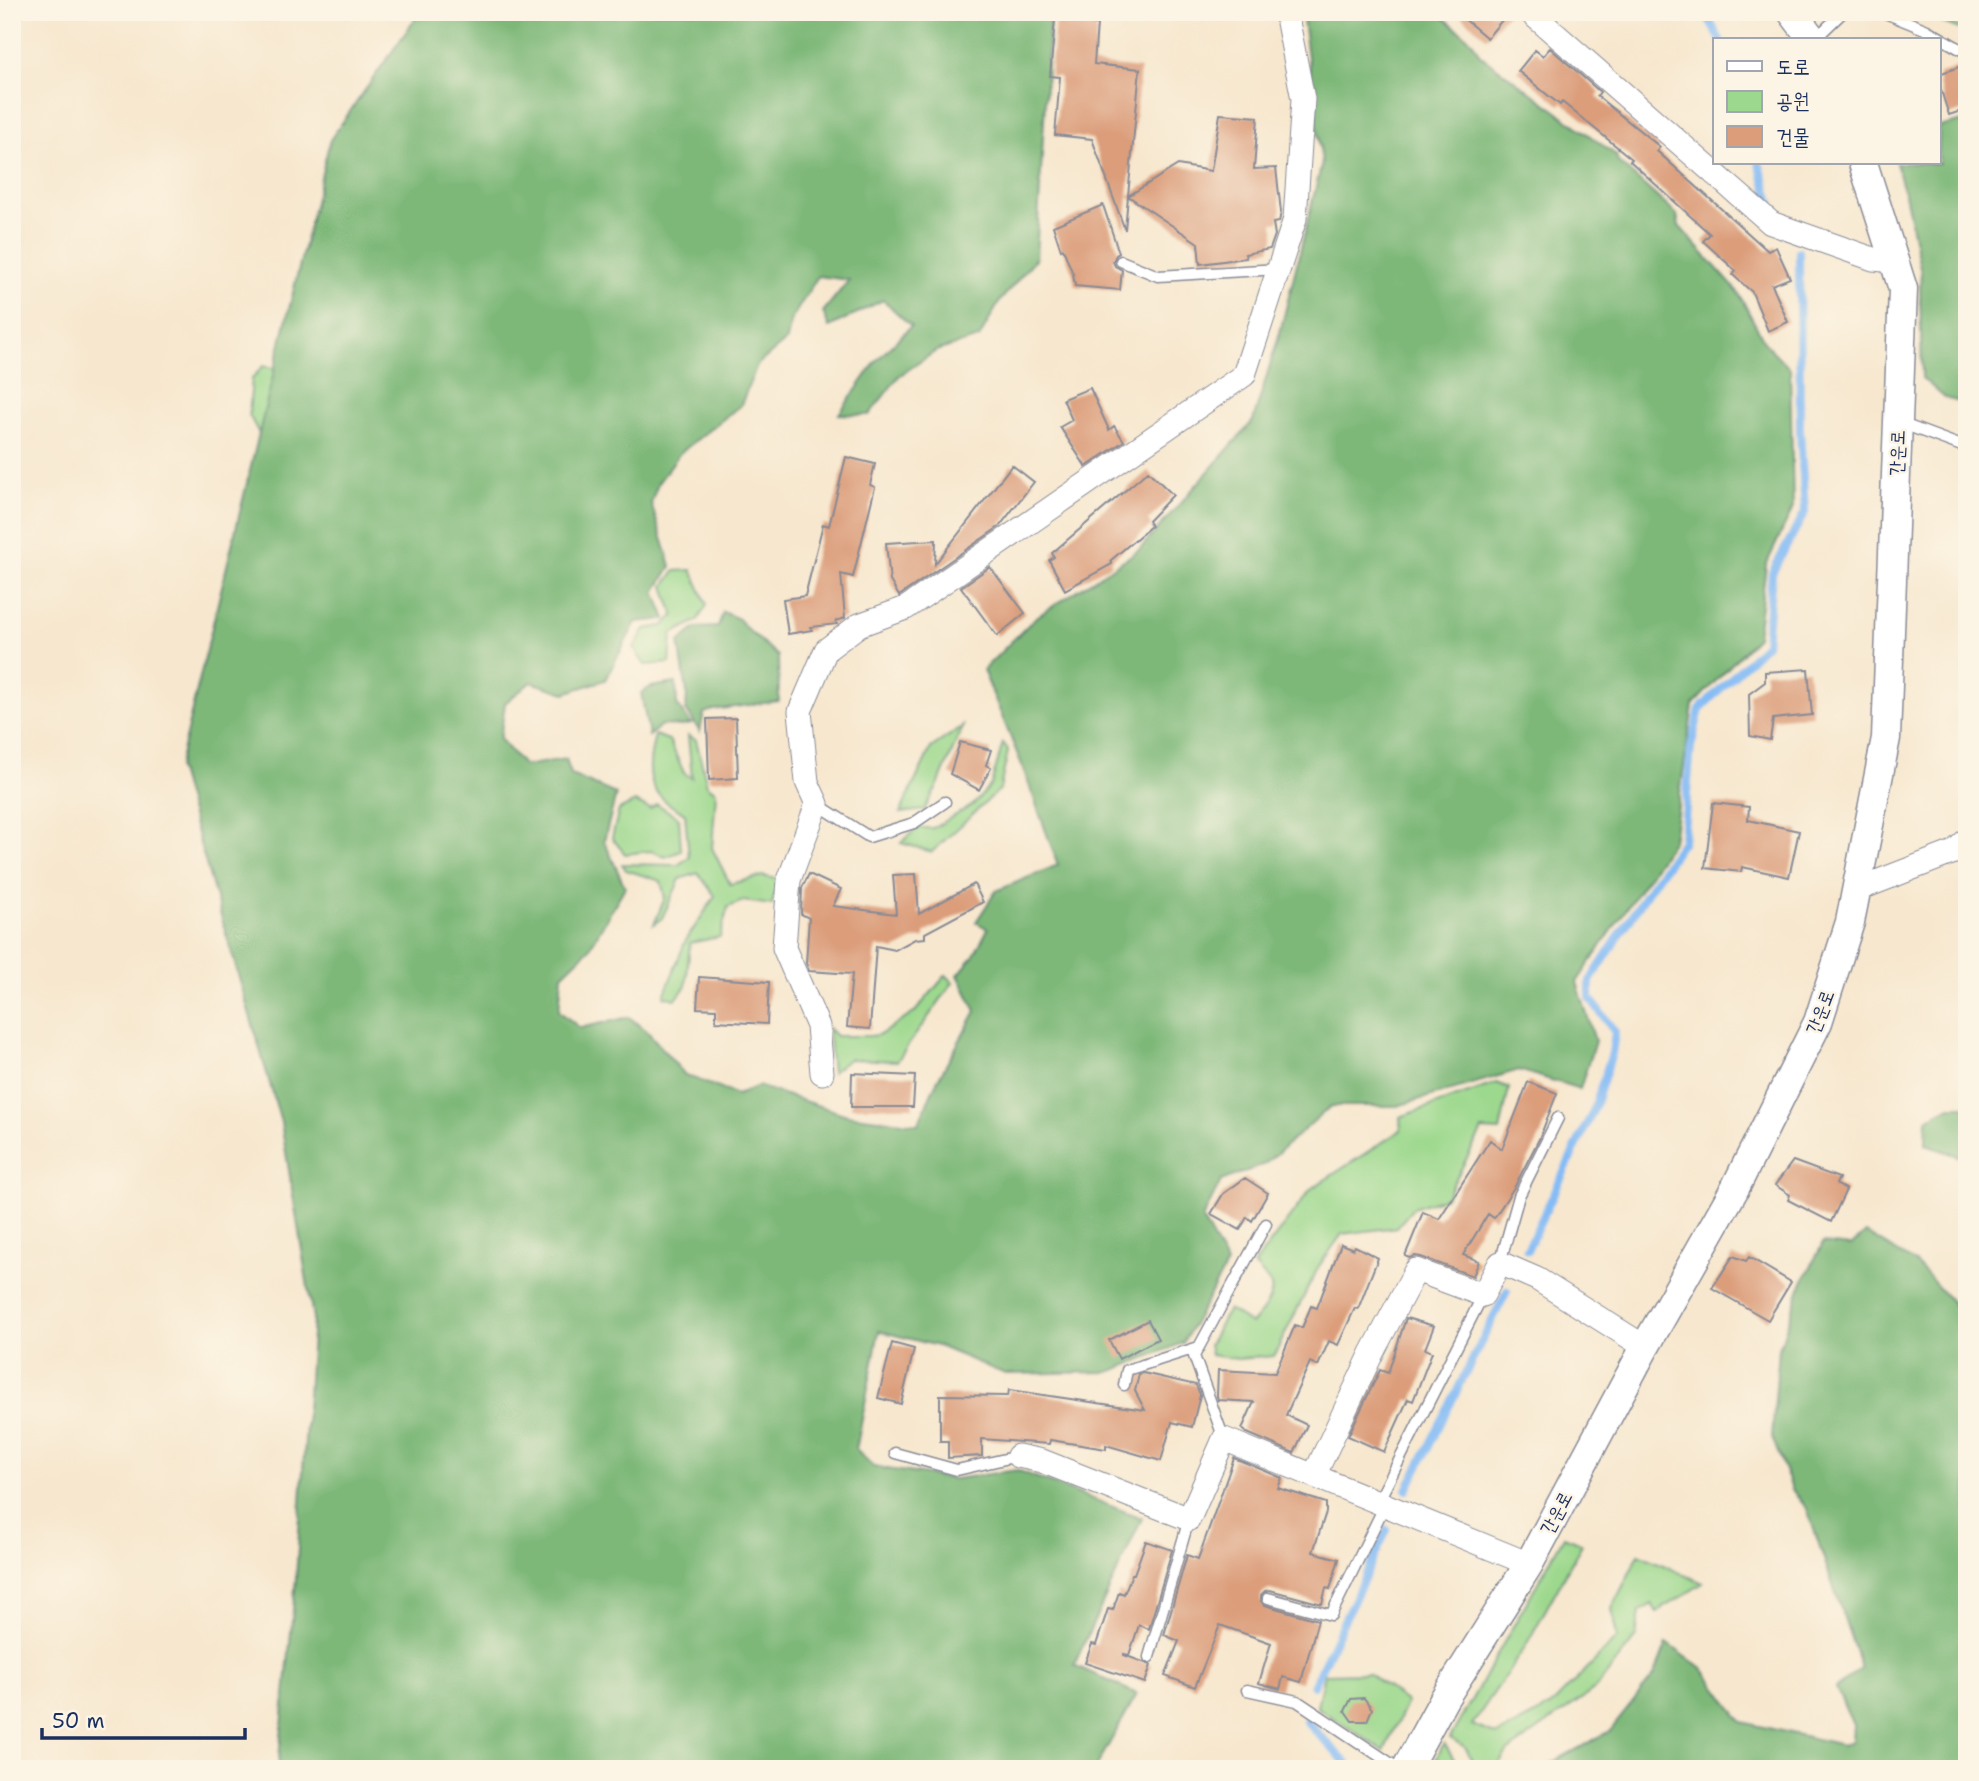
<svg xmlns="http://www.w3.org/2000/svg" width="1979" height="1781" viewBox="0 0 1979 1781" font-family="'Shantell Sans','Poor Story',sans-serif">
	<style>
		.green { fill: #9cd88d; stroke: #5c8476; stroke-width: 2 }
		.forest { fill: #7db878; stroke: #4c746b; stroke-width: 2 }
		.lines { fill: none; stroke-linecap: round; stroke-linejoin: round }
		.stream { stroke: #85bcf5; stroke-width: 8 }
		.building { fill: #db9d7a }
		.service-casing { stroke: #898b96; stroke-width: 13 }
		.minor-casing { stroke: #898b96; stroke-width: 25 }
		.tertiary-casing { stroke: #898b96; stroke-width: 31 }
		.service { stroke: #fff; stroke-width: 10 }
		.minor { stroke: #fff; stroke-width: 23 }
		.tertiary { stroke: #fff; stroke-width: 28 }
		.labels { text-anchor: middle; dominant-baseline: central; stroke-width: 5; stroke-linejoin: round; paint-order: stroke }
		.street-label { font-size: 19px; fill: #1b2f5e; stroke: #fcf5e5 }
	</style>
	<rect width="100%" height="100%" fill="#fcf5e5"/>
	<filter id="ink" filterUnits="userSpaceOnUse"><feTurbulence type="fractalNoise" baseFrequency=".0143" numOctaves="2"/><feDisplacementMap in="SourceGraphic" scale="14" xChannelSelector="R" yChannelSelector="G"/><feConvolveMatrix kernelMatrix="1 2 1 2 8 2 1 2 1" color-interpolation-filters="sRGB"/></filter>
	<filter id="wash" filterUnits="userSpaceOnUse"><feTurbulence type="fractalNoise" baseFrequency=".00686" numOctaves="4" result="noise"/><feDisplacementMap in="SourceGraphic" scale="28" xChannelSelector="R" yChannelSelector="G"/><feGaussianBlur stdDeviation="1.57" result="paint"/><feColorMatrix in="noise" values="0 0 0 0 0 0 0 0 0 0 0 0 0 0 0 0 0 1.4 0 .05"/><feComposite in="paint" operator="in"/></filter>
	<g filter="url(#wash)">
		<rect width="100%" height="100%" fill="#f7e7ce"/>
		<path class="green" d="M 1916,12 L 1967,12 L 1967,32 Z
			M 263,366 L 309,374 L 289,489 L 249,415 L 252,379 Z
			M 692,570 L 707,605 L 697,621 L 672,634 L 670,663 L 645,665 L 634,648 L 645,629 L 663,626 L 674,616 L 664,586 L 675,571 Z
			M 963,726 L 938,785 L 924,810 L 900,813 L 931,748 Z
			M 655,735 L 669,740 L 684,773 L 692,778 L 688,736 L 696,740 L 707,785 L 716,792 L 712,848 L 730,884 L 762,876 L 778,879 L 772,905 L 743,901 L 728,907 L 720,937 L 690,943 L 686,986 L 676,999 L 664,996 L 685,942 L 715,896 L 698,873 L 680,879 L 662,918 L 654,924 L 665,898 L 661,881 L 626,870 L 622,864 L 678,865 L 689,857 L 685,813 C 645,795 646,773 655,735 Z
			M 1003,743 L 1008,751 L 1000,789 L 932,852 L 901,843 L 917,828 L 933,828 L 973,805 L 991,785 Z
			M 635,802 L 650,809 L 657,804 L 679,818 L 681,851 L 665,857 L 652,851 L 625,854 L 612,838 L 619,810 Z
			M 946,975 L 953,982 L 897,1061 L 849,1059 L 832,1072 L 828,1028 L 836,1036 L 871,1036 L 881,1034 L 914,1013 Z
			M 1497,1083 L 1509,1088 L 1500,1131 L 1482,1130 L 1446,1197 L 1413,1208 L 1397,1227 L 1342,1234 L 1319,1266 L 1274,1356 L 1238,1359 L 1211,1355 L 1209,1345 L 1228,1309 L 1251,1324 C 1259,1316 1277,1296 1270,1284 C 1266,1277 1259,1271 1254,1265 L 1311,1189 L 1401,1130 L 1400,1117 Z
			M 1564,1536 L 1582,1544 L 1525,1647 L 1472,1725 L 1497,1735 L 1550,1707 L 1617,1638 L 1612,1608 L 1639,1554 L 1703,1583 L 1657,1612 L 1652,1604 L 1640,1612 L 1636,1637 L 1595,1689 L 1507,1752 L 1499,1764 L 1501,1769 L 1475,1769 L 1466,1748 L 1450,1738 Z
			M 1368,1673 L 1407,1702 L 1384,1751 L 1317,1707 L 1324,1674 Z
			M 1444,1743 L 1460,1769 L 1431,1769 Z"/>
		<path class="forest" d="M 420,12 L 1054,12 L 1050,16 L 1036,258 L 1000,301 L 979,338 L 936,351 L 899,376 L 869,415 L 839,414 L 878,359 L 911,326 L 883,300 L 829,327 L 823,312 L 849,280 L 818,276 L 791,320 L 787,340 L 757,365 L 741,405 L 680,453 L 658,483 L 651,503 L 671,566 L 655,592 L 666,619 L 636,622 L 605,680 L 565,693 L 531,682 L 505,703 L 500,739 L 524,766 L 566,759 L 571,775 L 616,794 L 604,841 L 625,887 L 589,949 L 562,975 L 559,1011 L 580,1028 L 629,1017 L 647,1031 L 685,1075 L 737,1095 L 758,1086 L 847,1115 L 918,1124 L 935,1085 L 976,1011 L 958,975 L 973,957 L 988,929 L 976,922 L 996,891 L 1058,865 L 1022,765 L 983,670 L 1035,618 L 1139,550 L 1253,421 L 1280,332 L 1322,163 L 1302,12 L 1437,12 L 1472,41 L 1480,55 L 1616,155 L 1618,162 L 1677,215 L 1679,226 L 1738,292 L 1765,343 L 1790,369 L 1793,508 L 1766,565 L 1757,637 L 1693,705 L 1673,840 L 1577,982 L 1595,1041 L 1580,1089 L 1519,1070 L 1397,1106 L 1331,1106 L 1265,1164 L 1221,1181 L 1202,1219 L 1227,1264 L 1183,1343 L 1109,1372 L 1005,1374 L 938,1346 L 879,1331 L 856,1450 L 874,1467 L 954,1479 L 1017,1470 L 1142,1518 L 1074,1665 L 1137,1694 L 1095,1769 L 278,1769 L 296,1578 L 313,1318 L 281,1122 L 178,768 L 330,140 Z
			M 1967,120 L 1967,404 L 1945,398 L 1922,378 L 1920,286 L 1921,273 L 1906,198 L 1896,163 L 1939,163 L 1939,127 Z
			M 723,612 L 739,619 L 747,629 L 778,656 L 779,701 L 713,710 L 704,713 L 700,732 L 686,710 L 687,693 L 679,642 L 696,628 L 718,627 Z
			M 676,683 L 677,705 L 691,724 L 681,726 L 661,725 L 649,736 L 641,693 L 651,687 Z
			M 1950,1106 L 1967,1106 L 1967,1159 L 1926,1145 L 1927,1119 Z
			M 1866,1233 L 1917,1264 L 1967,1319 L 1967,1769 L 1541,1769 L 1610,1731 L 1655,1674 L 1667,1643 L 1704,1670 L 1742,1722 L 1843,1745 L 1852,1741 L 1853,1725 L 1836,1688 L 1861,1668 L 1806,1506 L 1793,1491 L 1772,1437 L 1779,1349 L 1800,1288 L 1823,1243 L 1851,1246 Z"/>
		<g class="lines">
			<path class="stream" d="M 1705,12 L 1720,40
				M 1759,163 L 1771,202
				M 1527,1250 L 1594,1109 L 1612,1053 L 1615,1032 L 1590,998 L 1590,981 L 1648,891 L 1683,841 L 1691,746 L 1700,709 L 1766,644 L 1772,573 L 1805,512 L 1800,430 L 1799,252
				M 1407,1490 L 1507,1291
				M 1313,1686 L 1387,1530
				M 1306,1721 L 1352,1769"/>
		</g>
		<g id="blocks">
			<path class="building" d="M 1456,12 L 1509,12 L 1487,38 Z
				M 1055,19 L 1097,24 L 1094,64 L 1140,69 L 1128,196 L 1178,165 L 1211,171 L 1220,114 L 1258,117 L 1254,169 L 1276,168 L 1281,212 L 1279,222 L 1273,223 L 1275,235 L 1270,249 L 1245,254 L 1246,258 L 1200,264 L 1198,243 L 1128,196 L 1125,230 L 1092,139 L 1055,135 L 1060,77 L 1050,76 Z
				M 1550,48 L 1600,92 L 1597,96 L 1660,147 L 1657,151 L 1768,251 L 1776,247 L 1790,278 L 1772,285 L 1788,322 L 1768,331 L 1752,292 L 1733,275 L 1736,271 L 1703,241 L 1710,234 L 1630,161 L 1632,159 L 1562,102 L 1560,105 L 1518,71 L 1535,50 L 1543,56 Z
				M 1967,64 L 1967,109 L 1949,115 L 1939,84 L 1939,74 Z
				M 1103,205 L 1119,253 L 1116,255 L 1113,261 L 1115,266 L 1122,270 L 1120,290 L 1075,286 L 1073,274 L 1063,249 L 1061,250 L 1053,226 Z
				M 1090,388 L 1109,430 L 1114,426 L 1124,441 L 1086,467 L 1060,427 L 1072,420 L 1063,399 Z
				M 846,457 L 875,464 L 870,485 L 875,487 L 853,577 L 841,574 L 845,618 L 836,621 L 837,624 L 811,627 L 812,630 L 788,634 L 783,599 L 805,596 L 823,524 L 829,526 Z
				M 1012,465 L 1034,482 L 999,527 L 899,596 L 890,581 L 886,543 L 936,540 L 935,564 Z
				M 1148,471 L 1173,495 L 1148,521 L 1151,526 L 1110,561 L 1112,564 L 1065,590 L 1049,560 L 1054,557 L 1052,553 Z
				M 990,567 L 1025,613 L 997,636 L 961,587 Z
				M 1808,669 L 1812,715 L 1773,719 L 1770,740 L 1750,736 L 1749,694 L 1765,682 L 1765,672 Z
				M 736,718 L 738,778 L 709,780 L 707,719 Z
				M 960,742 L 991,750 L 986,765 L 991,768 L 979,790 L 950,774 Z
				M 1713,803 L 1749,807 L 1748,820 L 1799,831 L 1789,877 L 1742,867 L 1741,872 L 1705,868 Z
				M 809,874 L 841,889 L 833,906 L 896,914 L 893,875 L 916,874 L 919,914 L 974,884 L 983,902 L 925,933 L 925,938 L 915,939 L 895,950 L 876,946 L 870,1029 L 847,1027 L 852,974 L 809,971 L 806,963 L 809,918 L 801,914 L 802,888 Z
				M 699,977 L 769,982 L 767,1024 L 716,1021 L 716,1009 L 697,1008 Z
				M 852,1073 L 915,1076 L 913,1107 L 851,1107 Z
				M 1528,1082 L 1557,1093 L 1540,1137 L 1515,1186 L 1494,1218 L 1488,1214 L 1463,1255 L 1479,1261 L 1473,1276 L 1421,1257 L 1415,1256 L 1409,1258 L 1405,1256 L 1423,1212 L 1439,1219 L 1490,1140 L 1502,1149 Z
				M 1793,1161 L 1839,1178 L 1836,1184 L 1846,1190 L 1831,1222 L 1788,1200 L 1790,1195 L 1775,1185 Z
				M 1245,1178 L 1268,1193 L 1252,1221 L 1247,1217 L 1240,1230 L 1211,1214 L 1223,1194 Z
				M 1341,1244 L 1353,1249 L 1355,1246 L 1378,1258 L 1358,1309 L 1355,1308 L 1338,1345 L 1329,1341 L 1318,1366 L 1310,1362 L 1286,1415 L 1307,1425 L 1294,1453 L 1245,1432 L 1245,1431 L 1242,1429 L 1254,1402 L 1218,1400 L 1217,1396 L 1218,1370 L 1275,1373 L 1295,1325 L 1302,1328 L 1311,1306 L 1317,1308 Z
				M 1733,1256 L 1746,1261 L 1749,1257 L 1791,1282 L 1768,1320 L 1712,1288 Z
				M 1406,1318 L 1434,1326 L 1425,1349 L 1432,1352 L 1413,1401 L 1408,1399 L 1384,1452 L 1348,1436 L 1380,1370 L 1388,1373 Z
				M 1148,1320 L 1158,1339 L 1119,1359 L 1109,1340 Z
				M 892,1343 L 914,1349 L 901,1404 L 878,1398 Z
				M 1143,1373 L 1196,1385 L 1200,1395 L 1192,1427 L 1172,1422 L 1161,1461 L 1106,1445 L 1106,1449 L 1050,1440 L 1049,1444 L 982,1439 L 982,1456 L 948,1458 L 948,1441 L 940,1441 L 940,1395 L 1008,1396 L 1009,1390 L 1145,1410 L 1135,1391 L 1139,1374 Z
				M 1234,1458 L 1282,1478 L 1278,1488 L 1326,1503 L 1326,1512 L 1313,1552 L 1339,1559 L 1330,1589 L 1326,1588 L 1322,1604 L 1270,1590 L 1265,1591 L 1261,1595 L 1261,1601 L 1265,1605 L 1318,1620 L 1301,1682 L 1283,1677 L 1280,1689 L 1259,1683 L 1271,1643 L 1220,1625 L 1195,1687 L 1165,1676 L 1179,1641 L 1164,1635 L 1187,1555 L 1198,1559 Z
				M 1146,1541 L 1172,1550 L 1149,1629 L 1139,1625 L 1129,1655 L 1124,1654 L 1124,1655 L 1151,1665 L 1145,1683 L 1085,1663 L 1092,1644 L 1096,1645 L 1108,1609 L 1113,1610 L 1119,1592 L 1124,1594 L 1132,1574 L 1134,1574 Z
				M 1364,1698 L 1372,1709 L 1367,1721 L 1352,1721 L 1345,1711 L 1351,1699 Z"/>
		</g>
	</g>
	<g filter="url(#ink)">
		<use href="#blocks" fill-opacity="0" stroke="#898b96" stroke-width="2"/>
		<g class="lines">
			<g class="service-casing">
				<path id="service" d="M 1883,12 L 1927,30 L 1967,53
					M 1815,39 L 1843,12
					M 1121,261 L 1158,276 L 1279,269
					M 1900,423 L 1967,448
					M 817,804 L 869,837 L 914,823 L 945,802
					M 1500,1263 L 1519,1196 L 1558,1118
					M 1124,1385 L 1127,1370 L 1199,1347
					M 1224,1439 L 1194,1356 L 1266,1224
					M 895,1453 L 957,1470 L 1018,1456
					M 1378,1502 L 1483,1295
					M 1268,1598 L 1331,1615 L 1385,1505
					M 1149,1657 L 1189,1519
					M 1247,1690 L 1297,1701 L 1399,1769"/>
			</g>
			<g class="minor-casing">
				<path id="minor" d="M 1530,12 L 1771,223 L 1873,259 L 1895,261
					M 1856,890 L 1954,852 L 1967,840
					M 822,1073 L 818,1026 L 784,948 L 789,880 L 817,804 L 807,782 L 800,711 L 826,650 L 859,625 L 906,608 L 1244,375 L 1295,219 L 1303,99 L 1286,12
					M 1018,1456 L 1042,1461 L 1189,1519 L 1224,1439 L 1529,1564
					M 1314,1476 L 1372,1353 L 1416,1270 L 1483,1295 L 1500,1263 L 1537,1279 L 1645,1347"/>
			</g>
			<g class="tertiary-casing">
				<path id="tertiary" d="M 1792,12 L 1813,40
					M 1406,1769 L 1444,1699 L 1529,1564 L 1645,1347 L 1734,1190 L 1818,1022 L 1850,922 L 1886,738 L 1903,289 L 1863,163"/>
			</g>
			<use href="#service" class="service"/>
			<use href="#minor" class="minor"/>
			<use href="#tertiary" class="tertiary"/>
		</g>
	</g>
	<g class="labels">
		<g class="street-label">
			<text transform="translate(1897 453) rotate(-88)">간운로</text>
			<text transform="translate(1820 1012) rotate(-69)">간운로</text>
			<text transform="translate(1556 1513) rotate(-62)">간운로</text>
		</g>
	</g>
	<rect width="1979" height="1781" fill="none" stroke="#fcf5e5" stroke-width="42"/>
	<rect x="1713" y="38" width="228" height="126" fill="#fcf5e5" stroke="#a2a6af" stroke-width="2"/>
	<rect x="1727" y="61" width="35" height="10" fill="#ffffff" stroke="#a2a6af" stroke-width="2"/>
	<text x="1776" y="74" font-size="21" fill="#1b2f5e">도로</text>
	<rect x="1727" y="91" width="35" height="21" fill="#9cd88d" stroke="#a2a6af" stroke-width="2"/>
	<text x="1776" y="108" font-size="21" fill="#1b2f5e">공원</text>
	<rect x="1727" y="126" width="35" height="21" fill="#db9d7a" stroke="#a2a6af" stroke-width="2"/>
	<text x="1776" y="144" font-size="21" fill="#1b2f5e">건물</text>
	<path d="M42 1728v10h203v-10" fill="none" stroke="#1b2f5e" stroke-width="3.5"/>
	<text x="52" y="1728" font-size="21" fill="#1b2f5e" stroke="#fcf5e5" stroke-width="5" paint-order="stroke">50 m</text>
</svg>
